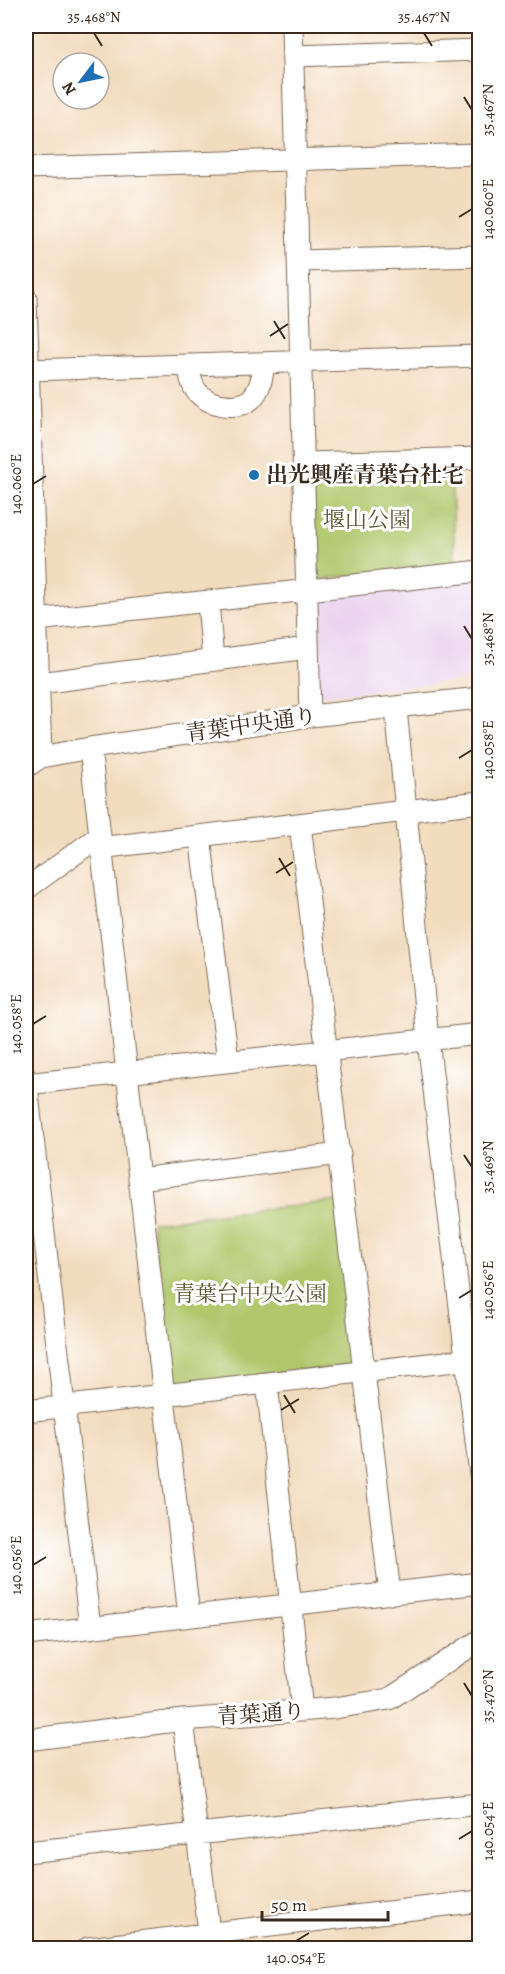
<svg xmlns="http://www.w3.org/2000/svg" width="505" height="1974" viewBox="0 0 505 1974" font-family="Alegreya,'Noto Serif JP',serif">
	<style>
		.built { fill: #e9d2ed }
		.green { fill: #b0c76c; stroke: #767845; stroke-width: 1.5 }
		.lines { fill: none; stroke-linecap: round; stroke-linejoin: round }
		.minor-casing { stroke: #7b6856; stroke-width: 23 }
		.minor { stroke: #fff; stroke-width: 21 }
		.ticks { fill: none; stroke: #3b2a1e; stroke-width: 2 }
		.poi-dot { fill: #1f6fb2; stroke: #fff; stroke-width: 2 }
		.labels { text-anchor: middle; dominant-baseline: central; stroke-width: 6; stroke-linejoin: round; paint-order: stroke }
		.poi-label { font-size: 22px; font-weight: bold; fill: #3b2a1e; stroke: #fff; text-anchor: start }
		.park-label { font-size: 22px; fill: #5e5935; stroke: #fff }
		.street-label { font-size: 22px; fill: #3b2a1e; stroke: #fff }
		.neatline { fill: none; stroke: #3b2a1e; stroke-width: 2 }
		.ticks-label { font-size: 15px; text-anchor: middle; fill: #3b2a1e }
	</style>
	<rect width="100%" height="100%" fill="#fff"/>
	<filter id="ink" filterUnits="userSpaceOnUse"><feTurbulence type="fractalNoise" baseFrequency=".0167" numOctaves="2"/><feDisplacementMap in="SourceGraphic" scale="12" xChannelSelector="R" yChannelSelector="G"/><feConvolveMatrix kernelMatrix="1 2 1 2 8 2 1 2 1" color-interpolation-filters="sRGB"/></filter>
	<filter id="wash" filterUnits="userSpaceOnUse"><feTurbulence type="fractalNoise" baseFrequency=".008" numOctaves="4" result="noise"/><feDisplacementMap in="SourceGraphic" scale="24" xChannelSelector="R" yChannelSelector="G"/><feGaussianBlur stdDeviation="1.35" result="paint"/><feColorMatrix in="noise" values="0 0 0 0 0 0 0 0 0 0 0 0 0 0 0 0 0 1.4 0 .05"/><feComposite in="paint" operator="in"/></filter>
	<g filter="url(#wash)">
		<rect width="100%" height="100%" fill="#f2dcbe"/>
		<path class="built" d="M 479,578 L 479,679 L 319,696 L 316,601 L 320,596 Z"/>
		<path class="green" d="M 451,465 L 455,563 L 322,579 L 315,573 L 312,475 L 319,468 Z
			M 337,1201 L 357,1358 L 350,1366 L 176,1386 L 170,1380 L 152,1222 Z"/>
	</g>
	<g filter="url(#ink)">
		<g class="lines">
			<g class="minor-casing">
				<path id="minor" d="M 292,26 L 310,716
					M 293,56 L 480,50
					M 26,168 L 480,154
					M 298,261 L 480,256
					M 26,298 L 41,757
					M 189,366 C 190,375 191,385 198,393 C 209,405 238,411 251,399 C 261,389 262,377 264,364
					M 28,370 L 480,356
					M 305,463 L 480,458
					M 208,602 L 213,660
					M 37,620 L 480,571
					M 39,683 L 308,648
					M 396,708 L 428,1040 L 480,1474
					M 90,748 L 189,1616
					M 26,767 L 41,757 L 90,748 L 310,716 L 480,698
					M 300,824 L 390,1594
					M 200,836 L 228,1061
					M 99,848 L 480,802
					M 26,889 L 98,837
					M 26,1078 L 90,1628
					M 26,1084 L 480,1034
					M 139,1179 L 340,1154
					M 267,1383 L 302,1711
					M 26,1411 L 480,1358
					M 26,1635 L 480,1583
					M 183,1720 L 211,1948
					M 26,1740 L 183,1720 L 335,1708 L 389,1699 L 480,1640
					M 26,1852 L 480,1804
					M 88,1948 L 480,1901"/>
			</g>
			<use href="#minor" class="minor"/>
		</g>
	</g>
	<path class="ticks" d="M 94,33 L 102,46M 424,33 L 432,46M 464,97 L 472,110M 459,217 L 472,209M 274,321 L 285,339M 270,336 L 288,324M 33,484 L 46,476M 464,626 L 472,639M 459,758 L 472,750M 279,858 L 290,876M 276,873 L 293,862M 33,1024 L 46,1016M 464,1155 L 472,1167M 459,1298 L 472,1290M 284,1395 L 295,1413M 281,1410 L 299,1399M 33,1565 L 46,1557M 464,1683 L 472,1696M 459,1839 L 472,1831M 296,1941 L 309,1933"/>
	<circle class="poi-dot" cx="254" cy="475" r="6"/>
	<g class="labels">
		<g class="poi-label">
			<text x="266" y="475">出光興産青葉台社宅</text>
		</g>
		<g class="park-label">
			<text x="367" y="520">堰山公園</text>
			<text x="250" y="1294">青葉台中央公園</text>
		</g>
		<g class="street-label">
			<text transform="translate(251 725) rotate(-8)">青葉中央通り</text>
			<text transform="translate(261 1714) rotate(-4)">青葉通り</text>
		</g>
	</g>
	<rect width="505" height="1974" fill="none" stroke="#fff" stroke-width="66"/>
	<g transform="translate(81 81) rotate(238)"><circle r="28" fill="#ffffff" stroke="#b1aaa5" stroke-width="1.5"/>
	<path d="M0-4.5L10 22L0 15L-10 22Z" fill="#1f6fb2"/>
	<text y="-9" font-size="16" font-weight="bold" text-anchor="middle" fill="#3b2a1e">N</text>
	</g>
	<path d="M262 1911v9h126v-9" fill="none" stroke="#3b2a1e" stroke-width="3"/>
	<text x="271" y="1911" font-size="18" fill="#3b2a1e" stroke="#ffffff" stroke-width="4.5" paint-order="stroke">50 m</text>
	<rect x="33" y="33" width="439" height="1908" class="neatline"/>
	<g class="ticks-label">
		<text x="94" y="22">35.468°N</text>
		<text x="424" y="22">35.467°N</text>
		<text transform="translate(488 110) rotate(-90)" y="5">35.467°N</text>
		<text transform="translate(488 209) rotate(-90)" y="5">140.060°E</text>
		<text transform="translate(16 484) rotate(-90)" y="5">140.060°E</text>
		<text transform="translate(488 639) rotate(-90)" y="5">35.468°N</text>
		<text transform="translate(488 750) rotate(-90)" y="5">140.058°E</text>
		<text transform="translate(16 1024) rotate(-90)" y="5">140.058°E</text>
		<text transform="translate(488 1167) rotate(-90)" y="5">35.469°N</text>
		<text transform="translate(488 1290) rotate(-90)" y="5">140.056°E</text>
		<text transform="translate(16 1565) rotate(-90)" y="5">140.056°E</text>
		<text transform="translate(488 1696) rotate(-90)" y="5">35.470°N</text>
		<text transform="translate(488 1831) rotate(-90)" y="5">140.054°E</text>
		<text x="296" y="1963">140.054°E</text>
	</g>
</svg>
